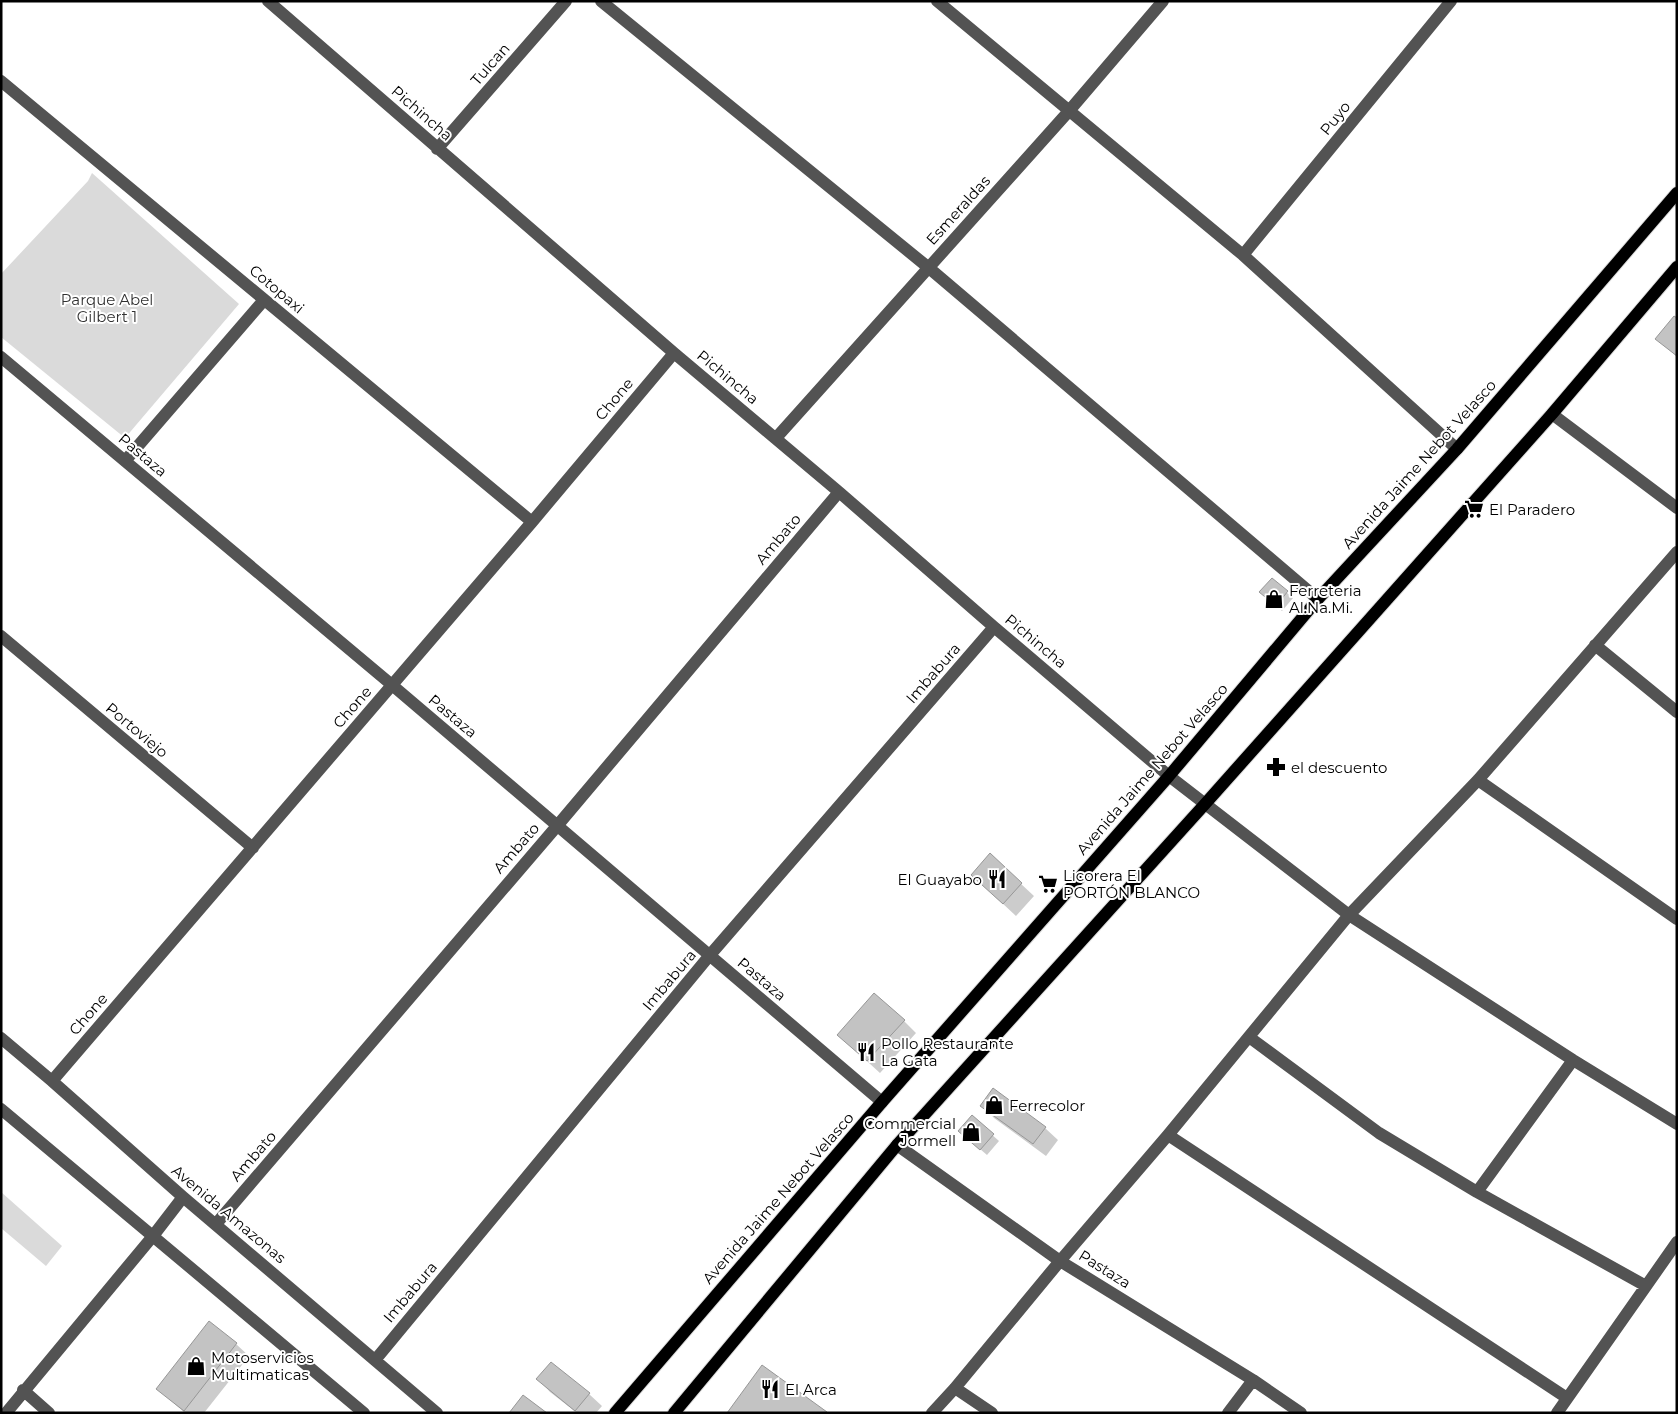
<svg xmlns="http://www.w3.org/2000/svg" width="1678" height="1414" viewBox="0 0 1678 1414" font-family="Montserrat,sans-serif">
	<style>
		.green { fill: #dadada }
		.shadow { fill: #0003 }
		.building { fill: #c3c3c3; stroke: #979797 }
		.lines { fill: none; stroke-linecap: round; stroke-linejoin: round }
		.major-casing { stroke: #dbdbdb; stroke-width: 14 }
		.minor { stroke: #535353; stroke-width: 12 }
		.major { stroke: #000; stroke-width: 12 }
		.labels { text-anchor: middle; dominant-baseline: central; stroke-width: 4; stroke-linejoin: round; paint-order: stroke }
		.street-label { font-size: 15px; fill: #000; stroke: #fff }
		.park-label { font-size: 15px; fill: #313131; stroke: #fff }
		.poi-label { font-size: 15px; fill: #000; stroke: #fff; text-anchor: start }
	</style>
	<rect width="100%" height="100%" fill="#fff"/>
	<path class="green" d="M 92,173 L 239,304 L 125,438 L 1,337 L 1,274 L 88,181 Z
		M 1,1192 L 62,1246 L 46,1266 L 1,1228 Z"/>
	<path class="shadow" d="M 1677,319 L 1677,357 L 1657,339 Z
		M 1272,580 L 1293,598 L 1282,611 L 1267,598 Z
		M 990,855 L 1034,896 L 1016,916 L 972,875 Z
		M 904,1021 L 916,1033 L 880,1073 L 838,1035 Z
		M 982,1105 L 1045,1128 L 1058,1140 L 1046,1156 L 994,1118 Z
		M 972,1117 L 999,1141 L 987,1155 L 966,1137 Z
		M 236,1344 L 249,1356 L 204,1413 L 185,1413 L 158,1389 Z
		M 538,1379 L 589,1394 L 602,1406 L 596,1413 L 577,1413 L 550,1392 Z"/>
	<path class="building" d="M 1674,316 L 1677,318 L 1677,356 L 1655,339 Z
		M 1272,578 L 1288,591 L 1276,606 L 1259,592 Z
		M 990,853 L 1022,883 L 1003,904 L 971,875 Z
		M 874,993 L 905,1020 L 867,1061 L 837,1035 Z
		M 993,1088 L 1046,1127 L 1033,1144 L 980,1106 Z
		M 972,1115 L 994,1134 L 980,1150 L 958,1131 Z
		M 209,1321 L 237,1343 L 184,1411 L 156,1389 Z
		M 551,1362 L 590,1393 L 575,1411 L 536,1379 Z
		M 762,1365 L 827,1412 L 827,1413 L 727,1413 Z
		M 523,1395 L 547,1413 L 509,1413 Z"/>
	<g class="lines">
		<g class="major-casing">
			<path id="major" d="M 615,1413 L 882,1102 L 1169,776 L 1318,599 L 1457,449 L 1677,193
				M 674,1413 L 897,1145 L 1205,804 L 1552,414 L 1677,267"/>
		</g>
		<path class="minor" d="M 268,1 L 674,353 L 839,492 L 994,627 L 1169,776 L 1349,915 L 1573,1060 L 1677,1124
			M 601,1 L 929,268 L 1318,599
			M 937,1 L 1243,255 L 1457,449
			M 1,81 L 532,522
			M 437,149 L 566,1
			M 1243,255 L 1451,1
			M 1,357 L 392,685 L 882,1102
			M 1552,414 L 1677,508
			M 776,438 L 1069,111 L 1163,1
			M 125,461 L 264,300
			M 1,636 L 253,848
			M 1595,645 L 1677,712
			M 1478,780 L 1677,919
			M 1249,1037 L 1379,1133 L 1477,1192 L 1646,1286
			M 1,1038 L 52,1081 L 183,1197 L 437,1413
			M 52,1081 L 532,522 L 674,353
			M 1,1109 L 364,1413
			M 1168,1135 L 1567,1398
			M 897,1145 L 1060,1261 L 1253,1380 L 1301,1413
			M 1477,1192 L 1573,1060
			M 216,1224 L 557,826 L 839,492
			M 376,1359 L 710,955 L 994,627
			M 955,1388 L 992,1413
			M 23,1390 L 49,1413
			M 6,1413 L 153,1236 L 183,1197
			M 932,1413 L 955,1388 L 1060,1261 L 1168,1135 L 1349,915 L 1478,780 L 1677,552
			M 1228,1413 L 1253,1380
			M 1557,1413 L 1677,1242"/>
		<use href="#major" class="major"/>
	</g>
	<defs>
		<g id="supermarket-bare" transform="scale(1.5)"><path d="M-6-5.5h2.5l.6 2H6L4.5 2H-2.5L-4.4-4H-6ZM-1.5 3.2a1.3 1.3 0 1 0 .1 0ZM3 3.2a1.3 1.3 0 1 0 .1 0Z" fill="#000" stroke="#fff" stroke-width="2.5" paint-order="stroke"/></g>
		<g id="shop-bare" transform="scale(1.5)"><path d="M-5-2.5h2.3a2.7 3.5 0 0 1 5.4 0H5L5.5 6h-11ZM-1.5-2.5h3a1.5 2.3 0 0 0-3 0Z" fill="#000" stroke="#fff" stroke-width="2.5" paint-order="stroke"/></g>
		<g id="pharmacy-bare" transform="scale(1.5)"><path d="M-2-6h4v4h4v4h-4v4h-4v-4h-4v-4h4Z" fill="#000" stroke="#fff" stroke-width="2.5" paint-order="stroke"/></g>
		<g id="restaurant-bare" transform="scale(1.5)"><path d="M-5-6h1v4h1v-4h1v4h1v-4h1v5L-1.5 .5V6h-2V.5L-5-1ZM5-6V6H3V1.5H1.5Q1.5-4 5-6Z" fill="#000" stroke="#fff" stroke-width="2.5" paint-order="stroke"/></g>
	</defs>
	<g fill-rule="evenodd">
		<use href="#supermarket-bare" x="1474" y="509"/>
		<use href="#shop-bare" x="1274" y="599"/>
		<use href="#pharmacy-bare" x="1276" y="767"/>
		<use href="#restaurant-bare" x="997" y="879"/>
		<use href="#supermarket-bare" x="1048" y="884"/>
		<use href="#restaurant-bare" x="866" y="1052"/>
		<use href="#shop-bare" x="994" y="1105"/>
		<use href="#shop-bare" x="971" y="1132"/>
		<use href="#shop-bare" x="196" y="1366"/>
		<use href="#restaurant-bare" x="770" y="1389"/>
	</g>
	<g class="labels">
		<g class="street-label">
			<text transform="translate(490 64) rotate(-49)">Tulcan</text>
			<text transform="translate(422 113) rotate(41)">Pichincha</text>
			<text transform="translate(1335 118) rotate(-51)">Puyo</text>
			<text transform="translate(958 210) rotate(-48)">Esmeraldas</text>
			<text transform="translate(277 289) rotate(40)">Cotopaxi</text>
			<text transform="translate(728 377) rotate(40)">Pichincha</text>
			<text transform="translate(614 399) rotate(-50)">Chone</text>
			<text transform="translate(143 455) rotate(40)">Pastaza</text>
			<text transform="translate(1419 464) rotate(-48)">Avenida Jaime Nebot Velasco</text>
			<text transform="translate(778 539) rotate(-50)">Ambato</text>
			<text transform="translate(1036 641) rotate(40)">Pichincha</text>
			<text transform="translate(933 673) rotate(-49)">Imbabura</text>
			<text transform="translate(352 707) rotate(-49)">Chone</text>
			<text transform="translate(453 716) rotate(40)">Pastaza</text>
			<text transform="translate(137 730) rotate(40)">Portoviejo</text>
			<text transform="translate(1152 769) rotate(-49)">Avenida Jaime Nebot Velasco</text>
			<text transform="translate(516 848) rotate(-49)">Ambato</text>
			<text transform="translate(762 979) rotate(40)">Pastaza</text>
			<text transform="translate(669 980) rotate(-50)">Imbabura</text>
			<text transform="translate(88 1014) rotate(-49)">Chone</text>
			<text transform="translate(253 1156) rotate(-49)">Ambato</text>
			<text transform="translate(778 1198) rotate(-49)">Avenida Jaime Nebot Velasco</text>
			<text transform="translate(229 1214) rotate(40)">Avenida Amazonas</text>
			<text transform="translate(1105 1269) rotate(32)">Pastaza</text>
			<text transform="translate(410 1292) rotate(-50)">Imbabura</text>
		</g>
		<g class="park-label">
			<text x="107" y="299">Parque Abel<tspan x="107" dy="17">Gilbert 1</tspan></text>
		</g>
		<g class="poi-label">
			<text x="1489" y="509">El Paradero</text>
			<text x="1289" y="590">Ferreteria<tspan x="1289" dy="17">Al.Na.Mi.</tspan></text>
			<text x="1291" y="767">el descuento</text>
			<text x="1063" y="875">Licorera El<tspan x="1063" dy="17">PORTÓN BLANCO</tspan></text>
			<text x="982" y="879" text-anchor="end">El Guayabo</text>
			<text x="881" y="1043">Pollo Restaurante<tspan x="881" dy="17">La Gata</tspan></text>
			<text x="1009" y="1105">Ferrecolor</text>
			<text x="956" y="1123" text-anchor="end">Commercial<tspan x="956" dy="17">Jormell</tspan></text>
			<text x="211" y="1357">Motoservicios<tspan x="211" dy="17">Multimaticas</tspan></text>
			<text x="785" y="1389">El Arca</text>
		</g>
	</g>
	<rect width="1678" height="1414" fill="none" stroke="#000000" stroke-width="5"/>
</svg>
